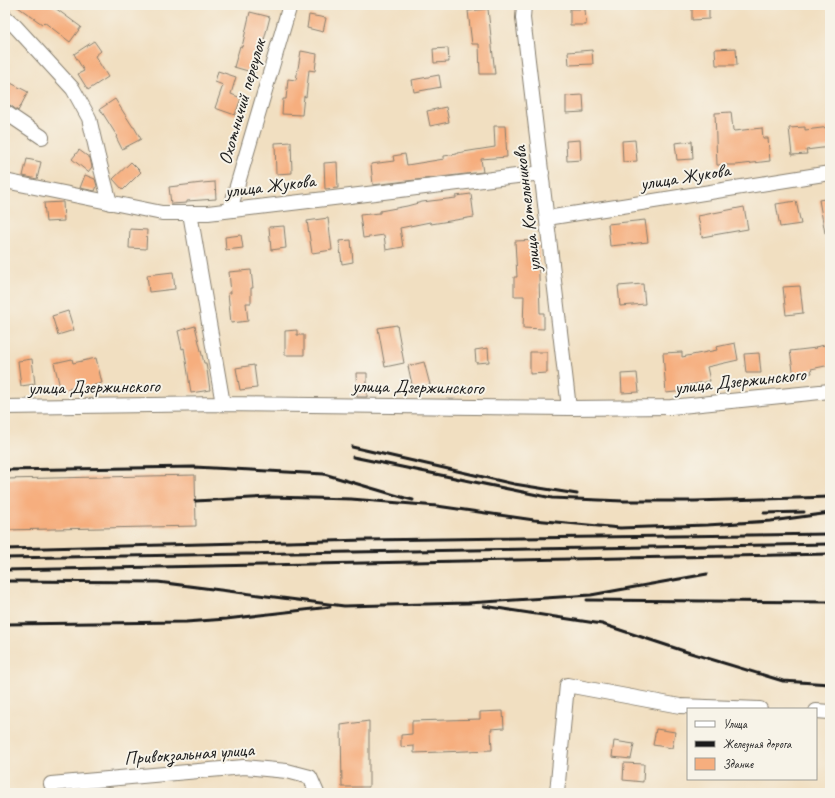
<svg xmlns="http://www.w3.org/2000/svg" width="835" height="798" viewBox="0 0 835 798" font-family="Caveat,sans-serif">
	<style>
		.building { fill: #f6ae7e }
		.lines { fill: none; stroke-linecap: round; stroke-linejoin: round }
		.minor-casing { stroke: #867e6e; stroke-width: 16 }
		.minor { stroke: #fff; stroke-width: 14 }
		.rail { stroke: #1c1c1c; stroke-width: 3 }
		.labels { text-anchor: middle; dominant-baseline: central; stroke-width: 4; stroke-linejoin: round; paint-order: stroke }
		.street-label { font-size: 19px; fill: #1c1c1c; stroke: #f7f3e8 }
	</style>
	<rect width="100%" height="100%" fill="#f7f3e8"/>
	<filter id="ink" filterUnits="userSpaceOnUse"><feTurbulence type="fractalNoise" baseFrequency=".025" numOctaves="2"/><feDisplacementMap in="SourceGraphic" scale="8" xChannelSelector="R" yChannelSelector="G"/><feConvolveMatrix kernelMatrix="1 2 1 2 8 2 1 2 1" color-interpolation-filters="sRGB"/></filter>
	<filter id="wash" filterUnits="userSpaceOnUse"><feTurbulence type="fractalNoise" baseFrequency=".012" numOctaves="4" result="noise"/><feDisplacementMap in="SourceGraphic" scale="16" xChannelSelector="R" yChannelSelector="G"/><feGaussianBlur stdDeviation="0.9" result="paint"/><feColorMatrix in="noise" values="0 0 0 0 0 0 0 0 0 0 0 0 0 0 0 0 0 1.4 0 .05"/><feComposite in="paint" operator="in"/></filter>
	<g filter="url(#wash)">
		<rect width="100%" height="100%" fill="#f1dfc1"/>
		<g id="blocks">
			<path class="building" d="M 15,5 L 51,5 L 81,27 L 70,42 L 44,22 L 42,24 Z
				M 692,5 L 709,5 L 709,19 L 692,20 Z
				M 488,9 L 495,74 L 480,74 L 479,44 L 472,44 L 468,11 Z
				M 570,9 L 585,9 L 586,25 L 570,25 Z
				M 250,12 L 270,17 L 263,44 L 255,73 L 234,67 L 240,46 L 242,47 Z
				M 309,15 L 326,18 L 323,32 L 307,28 Z
				M 94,41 L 101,51 L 95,56 L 108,77 L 88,90 L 78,74 L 84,71 L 74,54 Z
				M 448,48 L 449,62 L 434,63 L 433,49 Z
				M 736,48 L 737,65 L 716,65 L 715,49 Z
				M 592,50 L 593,64 L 569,65 L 568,52 Z
				M 301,51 L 317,54 L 315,71 L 309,70 L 306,97 L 304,96 L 302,115 L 282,114 L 283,99 L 286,99 L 288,79 L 296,80 Z
				M 218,71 L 236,77 L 231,94 L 241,98 L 235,115 L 215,108 L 223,85 L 215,82 Z
				M 439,75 L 441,87 L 414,92 L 412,80 Z
				M 5,80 L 28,92 L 18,111 L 10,105 L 5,104 Z
				M 583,95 L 584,112 L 566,113 L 566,96 Z
				M 115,99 L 133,127 L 134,127 L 141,139 L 122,149 L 116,137 L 117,136 L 100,109 Z
				M 446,107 L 449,122 L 430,126 L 427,111 Z
				M 731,112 L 733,130 L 734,131 L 762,128 L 763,138 L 768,138 L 770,161 L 736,165 L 717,165 L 715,113 Z
				M 494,126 L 505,126 L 507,157 L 481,159 L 483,172 L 373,185 L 371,164 L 394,161 L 393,156 L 405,154 L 407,165 L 444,159 L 444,156 L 457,154 L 457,153 L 495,147 Z
				M 805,127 L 805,130 L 830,127 L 830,147 L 806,150 L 807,154 L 792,155 L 789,128 Z
				M 580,140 L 581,160 L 567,161 L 566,141 Z
				M 635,140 L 637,161 L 623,162 L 622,141 Z
				M 692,141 L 693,159 L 677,160 L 675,143 Z
				M 291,142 L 292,173 L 276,174 L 275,143 Z
				M 79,150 L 90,158 L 92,167 L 88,172 L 72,159 Z
				M 27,159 L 41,162 L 37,179 L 23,176 Z
				M 131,162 L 141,172 L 123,190 L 113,179 Z
				M 337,162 L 338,188 L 325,189 L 324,163 Z
				M 85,175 L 95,179 L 97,186 L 95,191 L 80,188 Z
				M 215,182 L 216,199 L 187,201 L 187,203 L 171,204 L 169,187 L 202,183 Z
				M 471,194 L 474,217 L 431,224 L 430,222 L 400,228 L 403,247 L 386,250 L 384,235 L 363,238 L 360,215 L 380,213 L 380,211 L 407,206 L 422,202 L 456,198 L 456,196 Z
				M 830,198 L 830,232 L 825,233 L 819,200 Z
				M 796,201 L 801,224 L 780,227 L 776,204 Z
				M 63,202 L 64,221 L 46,222 L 44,203 Z
				M 744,207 L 748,229 L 702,237 L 698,216 Z
				M 328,218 L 332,250 L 312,253 L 307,221 Z
				M 645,220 L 648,242 L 610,246 L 608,224 Z
				M 284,226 L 286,248 L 271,250 L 269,227 Z
				M 130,229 L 147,230 L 146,249 L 129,248 Z
				M 241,235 L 243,248 L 226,250 L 225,237 Z
				M 351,240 L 353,262 L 342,264 L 339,241 Z
				M 538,240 L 540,313 L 544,313 L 544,329 L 523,328 L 524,296 L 514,296 L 514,277 L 517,277 L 515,241 Z
				M 251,270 L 253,288 L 251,288 L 251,303 L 246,303 L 248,321 L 231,323 L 228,293 L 231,293 L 229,272 Z
				M 173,272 L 175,289 L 149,292 L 147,275 Z
				M 643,284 L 645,304 L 620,306 L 618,286 Z
				M 800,286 L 803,313 L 786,315 L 783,287 Z
				M 68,311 L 74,330 L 58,335 L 52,316 Z
				M 397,325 L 404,363 L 385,367 L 378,328 Z
				M 195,326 L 204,363 L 206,363 L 210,390 L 191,393 L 184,348 L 182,349 L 178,331 Z
				M 297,330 L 297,335 L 304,335 L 304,355 L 285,355 L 285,331 Z
				M 735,343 L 738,360 L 707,367 L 710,381 L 684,386 L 685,391 L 666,393 L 663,353 L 682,352 L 682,357 L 717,350 L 716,347 Z
				M 830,344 L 830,365 L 811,369 L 812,373 L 794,376 L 790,351 L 816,348 L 815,347 Z
				M 488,348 L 489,362 L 476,363 L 475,350 Z
				M 530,352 L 547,352 L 547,373 L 530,374 Z
				M 759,353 L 761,373 L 746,373 L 744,354 Z
				M 96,358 L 102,383 L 84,388 L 84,385 L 61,391 L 54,363 L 72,359 L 73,363 Z
				M 32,359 L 35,384 L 21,386 L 18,361 Z
				M 424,362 L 430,385 L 413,389 L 408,366 Z
				M 254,365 L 257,388 L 240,390 L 236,368 Z
				M 356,373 L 367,373 L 367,397 L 357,397 Z
				M 637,373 L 639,392 L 622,393 L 621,374 Z
				M 195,475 L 196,526 L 5,530 L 5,479 Z
				M 503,711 L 504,728 L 491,729 L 492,750 L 414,753 L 414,746 L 401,747 L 401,735 L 412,734 L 412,721 L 480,719 L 480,712 Z
				M 369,721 L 369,787 L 342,787 L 341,725 Z
				M 656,729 L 675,732 L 672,748 L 653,745 Z
				M 614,741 L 634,744 L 631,759 L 612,757 Z
				M 624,763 L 644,764 L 643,782 L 623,780 Z"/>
		</g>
	</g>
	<g filter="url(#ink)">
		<use href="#blocks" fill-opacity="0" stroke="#867e6e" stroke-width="1"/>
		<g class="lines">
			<g class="minor-casing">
				<path id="minor" d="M 524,5 L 523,18 L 569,408
					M 5,17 L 15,26 L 73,89 L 89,118 L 98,157 L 110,203
					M 5,112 L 42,137
					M 5,181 L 162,213 L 208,213 L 542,173
					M 230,210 L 290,5
					M 190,213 L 223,404
					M 547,218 L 830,173
					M 5,407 L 223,404 L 569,408 L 671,407 L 830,391
					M 816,711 L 830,712
					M 51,784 L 244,767 L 287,771 L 310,777 L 317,793
					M 557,793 L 567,685 L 680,706 L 760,709"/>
			</g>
			<use href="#minor" class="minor"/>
			<path class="rail" d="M 352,447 L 514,484 L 577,494
				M 353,457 L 552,498 L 623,501 L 694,501 L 830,497
				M 5,470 L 194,467 L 324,474 L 405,498 L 413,500
				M 195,501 L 270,497 L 351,499 L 437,506 L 534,520 L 620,528 L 707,525 L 771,521 L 830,513
				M 764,513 L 804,512
				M 5,549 L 366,540 L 830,534
				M 5,558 L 830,544
				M 5,570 L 830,554
				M 5,581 L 158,582 L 344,606 L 468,603 L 591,595 L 707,574
				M 587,600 L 830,602
				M 484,606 L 602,624 L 684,651 L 783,681 L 830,684
				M 5,624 L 186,622 L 226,619 L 330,607"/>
		</g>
	</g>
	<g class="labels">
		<g class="street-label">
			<text transform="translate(242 102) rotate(-74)">Охотничий переулок</text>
			<text transform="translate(685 177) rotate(-9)">улица Жукова</text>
			<text transform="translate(270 186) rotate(-7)">улица Жукова</text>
			<text transform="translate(527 209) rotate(-97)">улица Котельникова</text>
			<text transform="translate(740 381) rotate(-6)">улица Дзержинского</text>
			<text transform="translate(94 387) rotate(-1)">улица Дзержинского</text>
			<text transform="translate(418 387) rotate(1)">улица Дзержинского</text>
			<text transform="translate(189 754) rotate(-4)">Привокзальная улица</text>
		</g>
	</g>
	<rect width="835" height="798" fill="none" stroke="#f7f3e8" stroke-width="20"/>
	<rect x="687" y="708" width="130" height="72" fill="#f7f3e8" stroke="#9f9d96"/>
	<rect x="695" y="721" width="20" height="6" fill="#ffffff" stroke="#9f9d96"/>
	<text x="723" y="728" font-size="12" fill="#1c1c1c">Улица</text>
	<rect x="695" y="741" width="20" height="6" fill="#1c1c1c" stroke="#9f9d96"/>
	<text x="723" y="748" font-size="12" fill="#1c1c1c">Железная дорога</text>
	<rect x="695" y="758" width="20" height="12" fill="#f6ae7e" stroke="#9f9d96"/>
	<text x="723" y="768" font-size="12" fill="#1c1c1c">Здание</text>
</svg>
